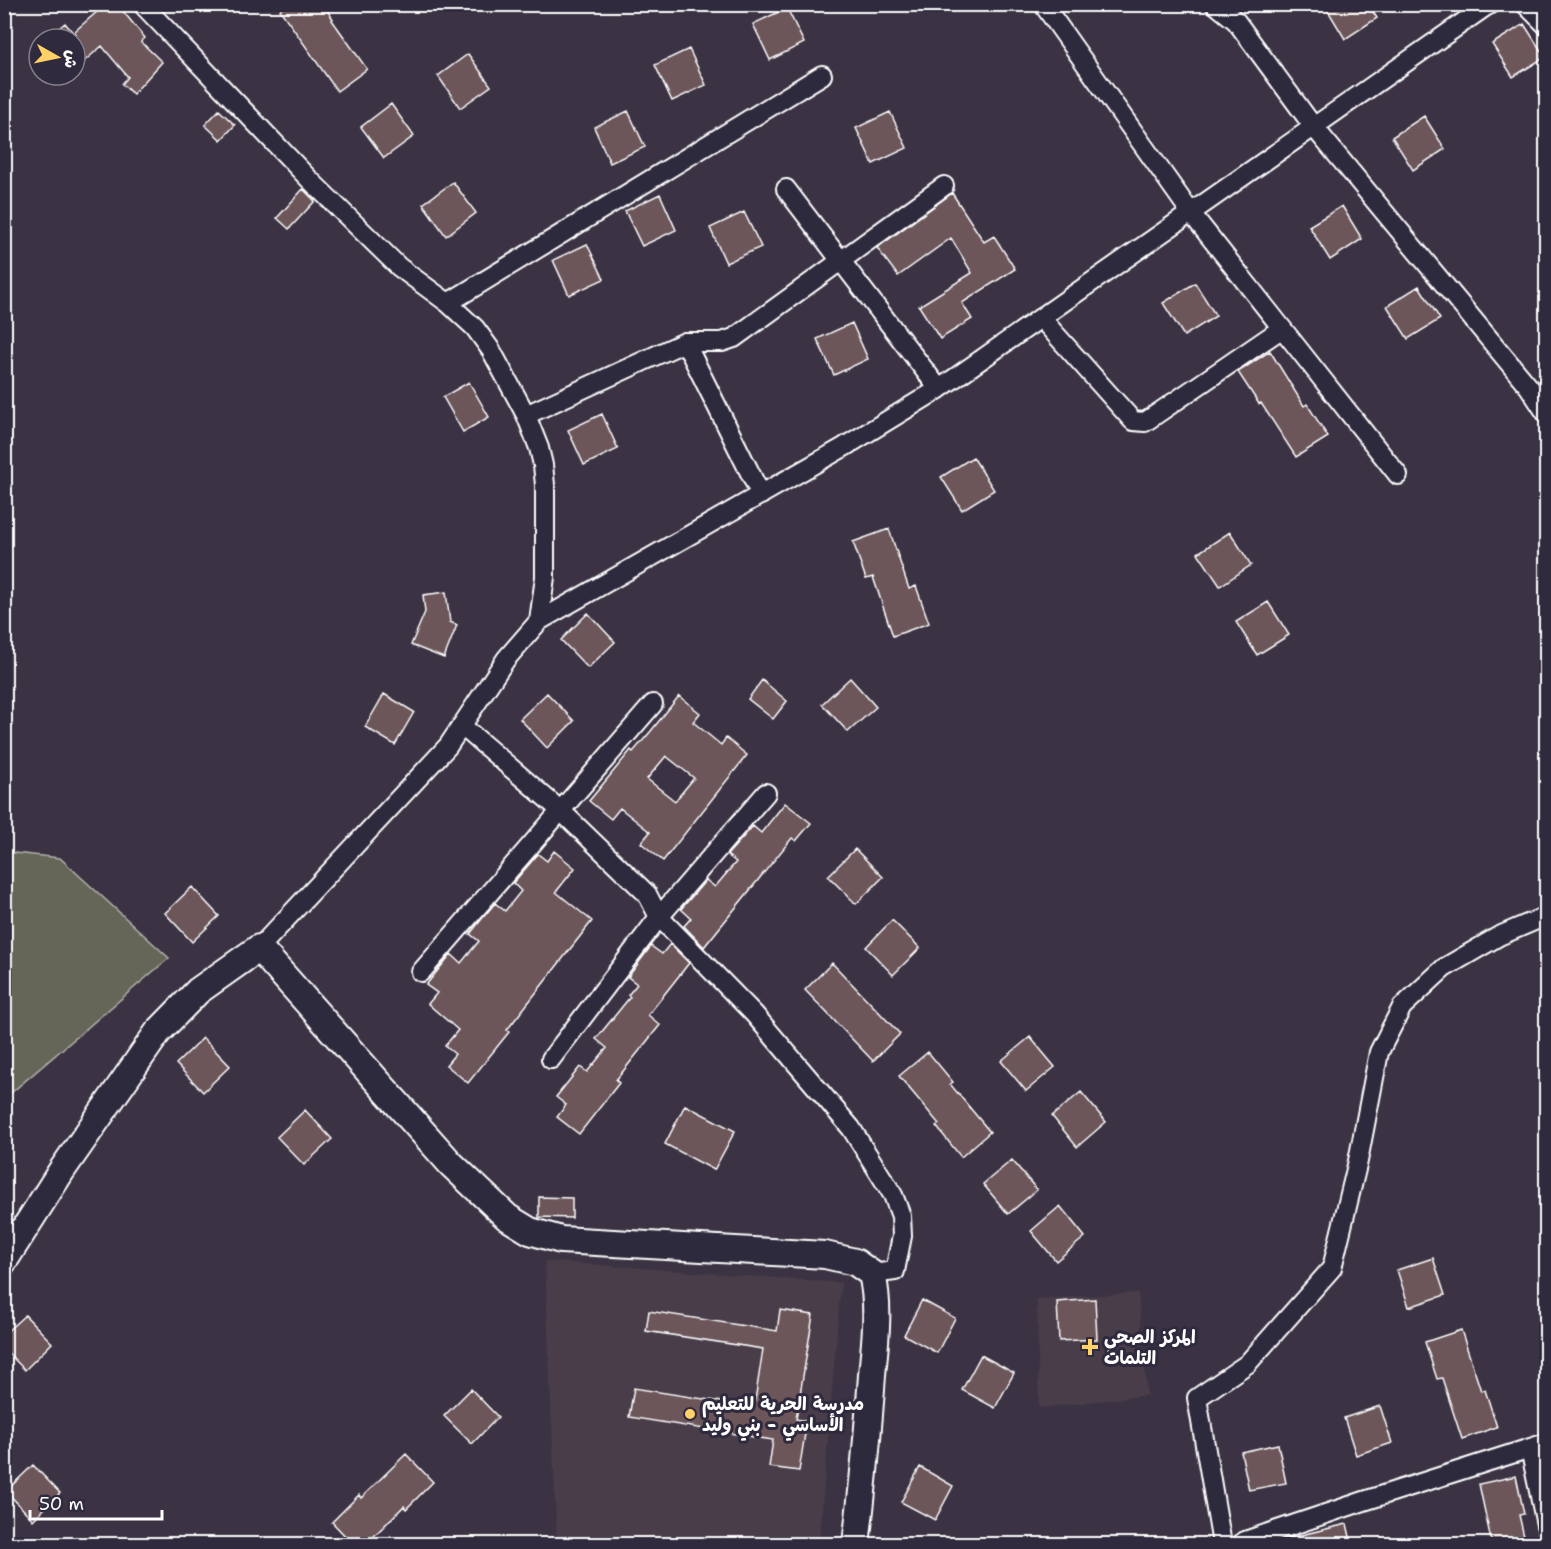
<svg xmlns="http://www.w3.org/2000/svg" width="1551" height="1549" viewBox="0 0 1551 1549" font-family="'Shantell Sans','Playpen Sans Arabic',sans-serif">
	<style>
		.built { fill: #4a3e4a }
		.green { fill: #656658; stroke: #b2b2ac; stroke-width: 1.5 }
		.building { fill: #6c565a; stroke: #fff; stroke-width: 1.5; fill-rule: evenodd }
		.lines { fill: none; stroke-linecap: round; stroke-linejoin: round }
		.street-casing { stroke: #fff; stroke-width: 22 }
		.secondary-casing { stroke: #fff; stroke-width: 30 }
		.street { stroke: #2f2a3d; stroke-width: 18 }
		.secondary { stroke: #2f2a3d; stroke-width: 26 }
		.poi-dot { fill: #ffd166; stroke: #2f2a3d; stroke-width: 2 }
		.labels { text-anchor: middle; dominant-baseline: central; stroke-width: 6; stroke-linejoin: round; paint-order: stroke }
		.poi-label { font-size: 18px; font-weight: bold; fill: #fff; stroke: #2f2a3d; text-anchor: start }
	</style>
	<rect width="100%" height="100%" fill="#3b3343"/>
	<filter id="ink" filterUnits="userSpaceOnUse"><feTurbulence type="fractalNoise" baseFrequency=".0167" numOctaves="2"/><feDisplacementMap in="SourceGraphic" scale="12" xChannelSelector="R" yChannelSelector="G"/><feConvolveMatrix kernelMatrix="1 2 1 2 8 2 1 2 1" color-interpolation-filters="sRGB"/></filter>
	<g filter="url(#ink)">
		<path class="built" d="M 545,1261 L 841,1283 L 819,1544 L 557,1544 Z
			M 1138,1293 L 1147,1395 L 1039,1408 L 1037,1299 Z"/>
		<path class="green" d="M 5,852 L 60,858 L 169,958 L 5,1098 Z"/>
		<path class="building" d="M 106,4 L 117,4 L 145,38 L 141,42 L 162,62 L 133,94 L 122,84 L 128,77 L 102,46 L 75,69 L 75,39 L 46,39 L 65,23 L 75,35 L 75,31 Z
			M 287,4 L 323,4 L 333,19 L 332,20 L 367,69 L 337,91 L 280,10 Z
			M 1324,4 L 1368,4 L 1377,18 L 1345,39 Z
			M 787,8 L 804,43 L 770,60 L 753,24 Z
			M 1524,24 L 1545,57 L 1513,77 L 1492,44 Z
			M 689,49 L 706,85 L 672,101 L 655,65 Z
			M 468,54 L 491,86 L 460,108 L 438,76 Z
			M 391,104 L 414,136 L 384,158 L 361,127 Z
			M 219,110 L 235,125 L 221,140 L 205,125 Z
			M 628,111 L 645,147 L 610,163 L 594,127 Z
			M 890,112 L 907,148 L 873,164 L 856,128 Z
			M 1424,116 L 1445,149 L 1413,170 L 1392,137 Z
			M 453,182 L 476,213 L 446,236 L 423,204 Z
			M 303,189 L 315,201 L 289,229 L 277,218 Z
			M 952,193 L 984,242 L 994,236 L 1015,269 L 962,303 L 972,319 L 940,339 L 919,306 L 972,273 L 951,238 L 898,276 L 877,248 Z
			M 660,194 L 676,230 L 642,246 L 625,211 Z
			M 1342,206 L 1362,239 L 1330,260 L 1309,226 Z
			M 744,212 L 761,247 L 726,263 L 710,228 Z
			M 587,244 L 604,279 L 569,295 L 553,260 Z
			M 1195,283 L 1216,316 L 1184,336 L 1163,303 Z
			M 1419,286 L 1440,319 L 1408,339 L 1387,306 Z
			M 852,323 L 868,359 L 834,375 L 817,339 Z
			M 1270,351 L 1304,406 L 1307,404 L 1328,437 L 1296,457 L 1261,403 L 1259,404 L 1238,372 Z
			M 469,382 L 489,417 L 463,432 L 443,397 Z
			M 602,414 L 618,449 L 584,465 L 568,430 Z
			M 973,457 L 994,490 L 962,510 L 941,477 Z
			M 889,529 L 909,589 L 916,586 L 929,623 L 893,636 L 873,577 L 866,579 L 853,542 Z
			M 1230,532 L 1251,565 L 1220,586 L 1198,553 Z
			M 446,592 L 450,622 L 457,625 L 444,658 L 411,645 L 425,612 L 423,595 Z
			M 1268,602 L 1289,635 L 1257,655 L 1236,622 Z
			M 588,613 L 615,642 L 588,668 L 561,640 Z
			M 850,678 L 876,707 L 848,732 L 822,704 Z
			M 762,680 L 787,701 L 773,719 L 748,699 Z
			M 547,693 L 574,721 L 547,748 L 520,719 Z
			M 384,694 L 414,712 L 395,745 L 365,727 Z
			M 679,696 L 700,713 L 693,722 L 721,745 L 726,738 L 747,755 L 663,861 L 641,843 L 650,832 L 620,808 L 611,819 L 589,801 L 631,750 L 633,752 L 651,731 ZM 666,756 L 694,778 L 675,801 L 647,779 Z
			M 785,803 L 811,823 L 796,841 L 792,838 L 704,947 L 684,926 L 691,918 L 681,909 L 706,880 L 715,887 L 736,862 L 727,855 L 753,826 L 761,833 Z
			M 855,849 L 883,877 L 856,904 L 828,876 Z
			M 554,851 L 575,868 L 556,892 L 592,921 L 521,1012 L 507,1030 L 509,1032 L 468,1083 L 446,1065 L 455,1054 L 445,1046 L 458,1030 L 428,1004 L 437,993 L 426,985 L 451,954 L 461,963 L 479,941 L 470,934 L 481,920 L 495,903 L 505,911 L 521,891 L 513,883 L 538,854 L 547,861 Z
			M 192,887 L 219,916 L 192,942 L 165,913 Z
			M 892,920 L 920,948 L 893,975 L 866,947 Z
			M 670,944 L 689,963 L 648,1015 L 660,1025 L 616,1080 L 619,1083 L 579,1134 L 557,1117 L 566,1105 L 556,1097 L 580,1067 L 587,1072 L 607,1048 L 596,1039 L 630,997 L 628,995 L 637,984 L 628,977 L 651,946 L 662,954 Z
			M 832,963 L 900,1034 L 873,1061 L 805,990 Z
			M 1030,1037 L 1055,1067 L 1026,1091 L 1001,1061 Z
			M 203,1038 L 230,1066 L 203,1092 L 176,1064 Z
			M 928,1052 L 953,1082 L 950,1084 L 990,1132 L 961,1157 L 936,1126 L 939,1124 L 899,1076 Z
			M 1081,1092 L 1106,1122 L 1077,1147 L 1052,1116 Z
			M 685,1105 L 735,1131 L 714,1170 L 665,1144 Z
			M 305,1110 L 332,1139 L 304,1165 L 277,1137 Z
			M 1012,1160 L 1037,1190 L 1008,1214 L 983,1184 Z
			M 539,1197 L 572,1198 L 572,1218 L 539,1217 Z
			M 1060,1206 L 1085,1237 L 1056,1261 L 1031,1231 Z
			M 1433,1258 L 1445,1295 L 1409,1307 L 1397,1270 Z
			M 1095,1299 L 1097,1339 L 1059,1341 L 1057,1302 Z
			M 922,1300 L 955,1318 L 937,1353 L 904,1335 Z
			M 780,1310 L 813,1315 L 796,1419 L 807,1421 L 799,1471 L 769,1467 L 773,1440 L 629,1417 L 634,1388 L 754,1407 L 763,1349 L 646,1331 L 649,1311 L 777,1331 Z
			M 25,1315 L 52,1343 L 25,1370 L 4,1349 L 4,1334 Z
			M 1461,1330 L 1481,1391 L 1485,1390 L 1497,1427 L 1462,1439 L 1442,1378 L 1437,1379 L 1425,1342 Z
			M 981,1355 L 1014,1373 L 995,1408 L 962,1390 Z
			M 471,1389 L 498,1417 L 472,1444 L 444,1416 Z
			M 1380,1406 L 1392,1443 L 1356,1455 L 1344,1418 Z
			M 1278,1444 L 1286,1483 L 1249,1490 L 1241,1452 Z
			M 406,1454 L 433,1482 L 406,1509 L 404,1506 L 365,1545 L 354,1545 L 332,1522 L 359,1495 L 361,1498 Z
			M 33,1465 L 60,1493 L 33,1520 L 6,1491 Z
			M 920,1467 L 953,1486 L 935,1520 L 901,1502 Z
			M 1516,1476 L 1524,1514 L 1519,1515 L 1526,1545 L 1492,1545 L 1479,1484 Z
			M 1347,1524 L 1352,1545 L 1285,1545 L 1285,1540 L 1293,1537 Z"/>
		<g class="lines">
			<g class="street-casing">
				<path id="street" d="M 142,4 L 309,179 L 399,267 L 448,303 L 475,328 L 491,350 L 526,415 L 539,448 L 543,465 L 545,485 L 545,577 L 539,621 L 506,659 L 448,746 L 259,948
					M 1043,4 L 1191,213 L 1398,475
					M 1215,4 L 1236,21 L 1313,126 L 1529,387 L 1546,413
					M 1525,4 L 1546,25
					M 786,189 L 939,389
					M 448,303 L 822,75
					M 1041,318 L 1133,421 L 1145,422 L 1281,329
					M 685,342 L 761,495
					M 526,415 L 685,342 L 722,342 L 734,338 L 944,186
					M 539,621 L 844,447 L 939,389 L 1485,7 L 1491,4
					M 462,726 L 560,810 L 647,894 L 659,917 L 754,1014 L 851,1128 L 893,1195 L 901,1216 L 902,1236 L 895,1271 L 872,1274
					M 421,972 L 653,704
					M 551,1059 L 659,917 L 766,793
					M 1530,1448 L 1546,1525
					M 1222,1544 L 1197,1398 L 1247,1364 L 1332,1268 L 1358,1161 L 1379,1052 L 1402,1007 L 1444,968 L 1499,936 L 1546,916
					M 1241,1544 L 1245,1541 L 1364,1501 L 1546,1443"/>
			</g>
			<g class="secondary-casing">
				<path id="secondary" d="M 4,1261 L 62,1170 L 158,1032 L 198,991 L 259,948 L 451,1164 L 507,1217 L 530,1231 L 561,1240 L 825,1255 L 855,1262 L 872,1274 C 880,1307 875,1342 872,1375 C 868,1432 863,1488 856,1544"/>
			</g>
			<use href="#street" class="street"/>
			<use href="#secondary" class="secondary"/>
		</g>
	</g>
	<g class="poi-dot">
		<path d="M1087 1338h6v6h6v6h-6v6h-6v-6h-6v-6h6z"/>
		<circle cx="690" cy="1414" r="6"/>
	</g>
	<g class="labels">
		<g class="poi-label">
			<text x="1104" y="1337">المركز الصحي<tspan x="1104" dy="21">التلمات</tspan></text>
			<text x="702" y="1404">مدرسة الحرية للتعليم<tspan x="702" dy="21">الأساسي - بني وليد</tspan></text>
		</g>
	</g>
	<rect width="1551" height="1549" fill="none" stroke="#2f2a3d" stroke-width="24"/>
	<rect x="12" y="12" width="1527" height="1525" fill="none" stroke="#fff" stroke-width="2" filter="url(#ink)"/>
	<g transform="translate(57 57) rotate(99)"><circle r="28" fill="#2f2a3d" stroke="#827f8b" stroke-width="1.5"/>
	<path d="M0-4.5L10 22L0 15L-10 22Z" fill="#ffd166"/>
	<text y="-9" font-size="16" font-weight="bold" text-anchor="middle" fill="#ffffff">ش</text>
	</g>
	<path d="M30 1510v9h132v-9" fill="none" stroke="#ffffff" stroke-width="3"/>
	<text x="39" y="1510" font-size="18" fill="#ffffff" stroke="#2f2a3d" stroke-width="4.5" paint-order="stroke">50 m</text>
</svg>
